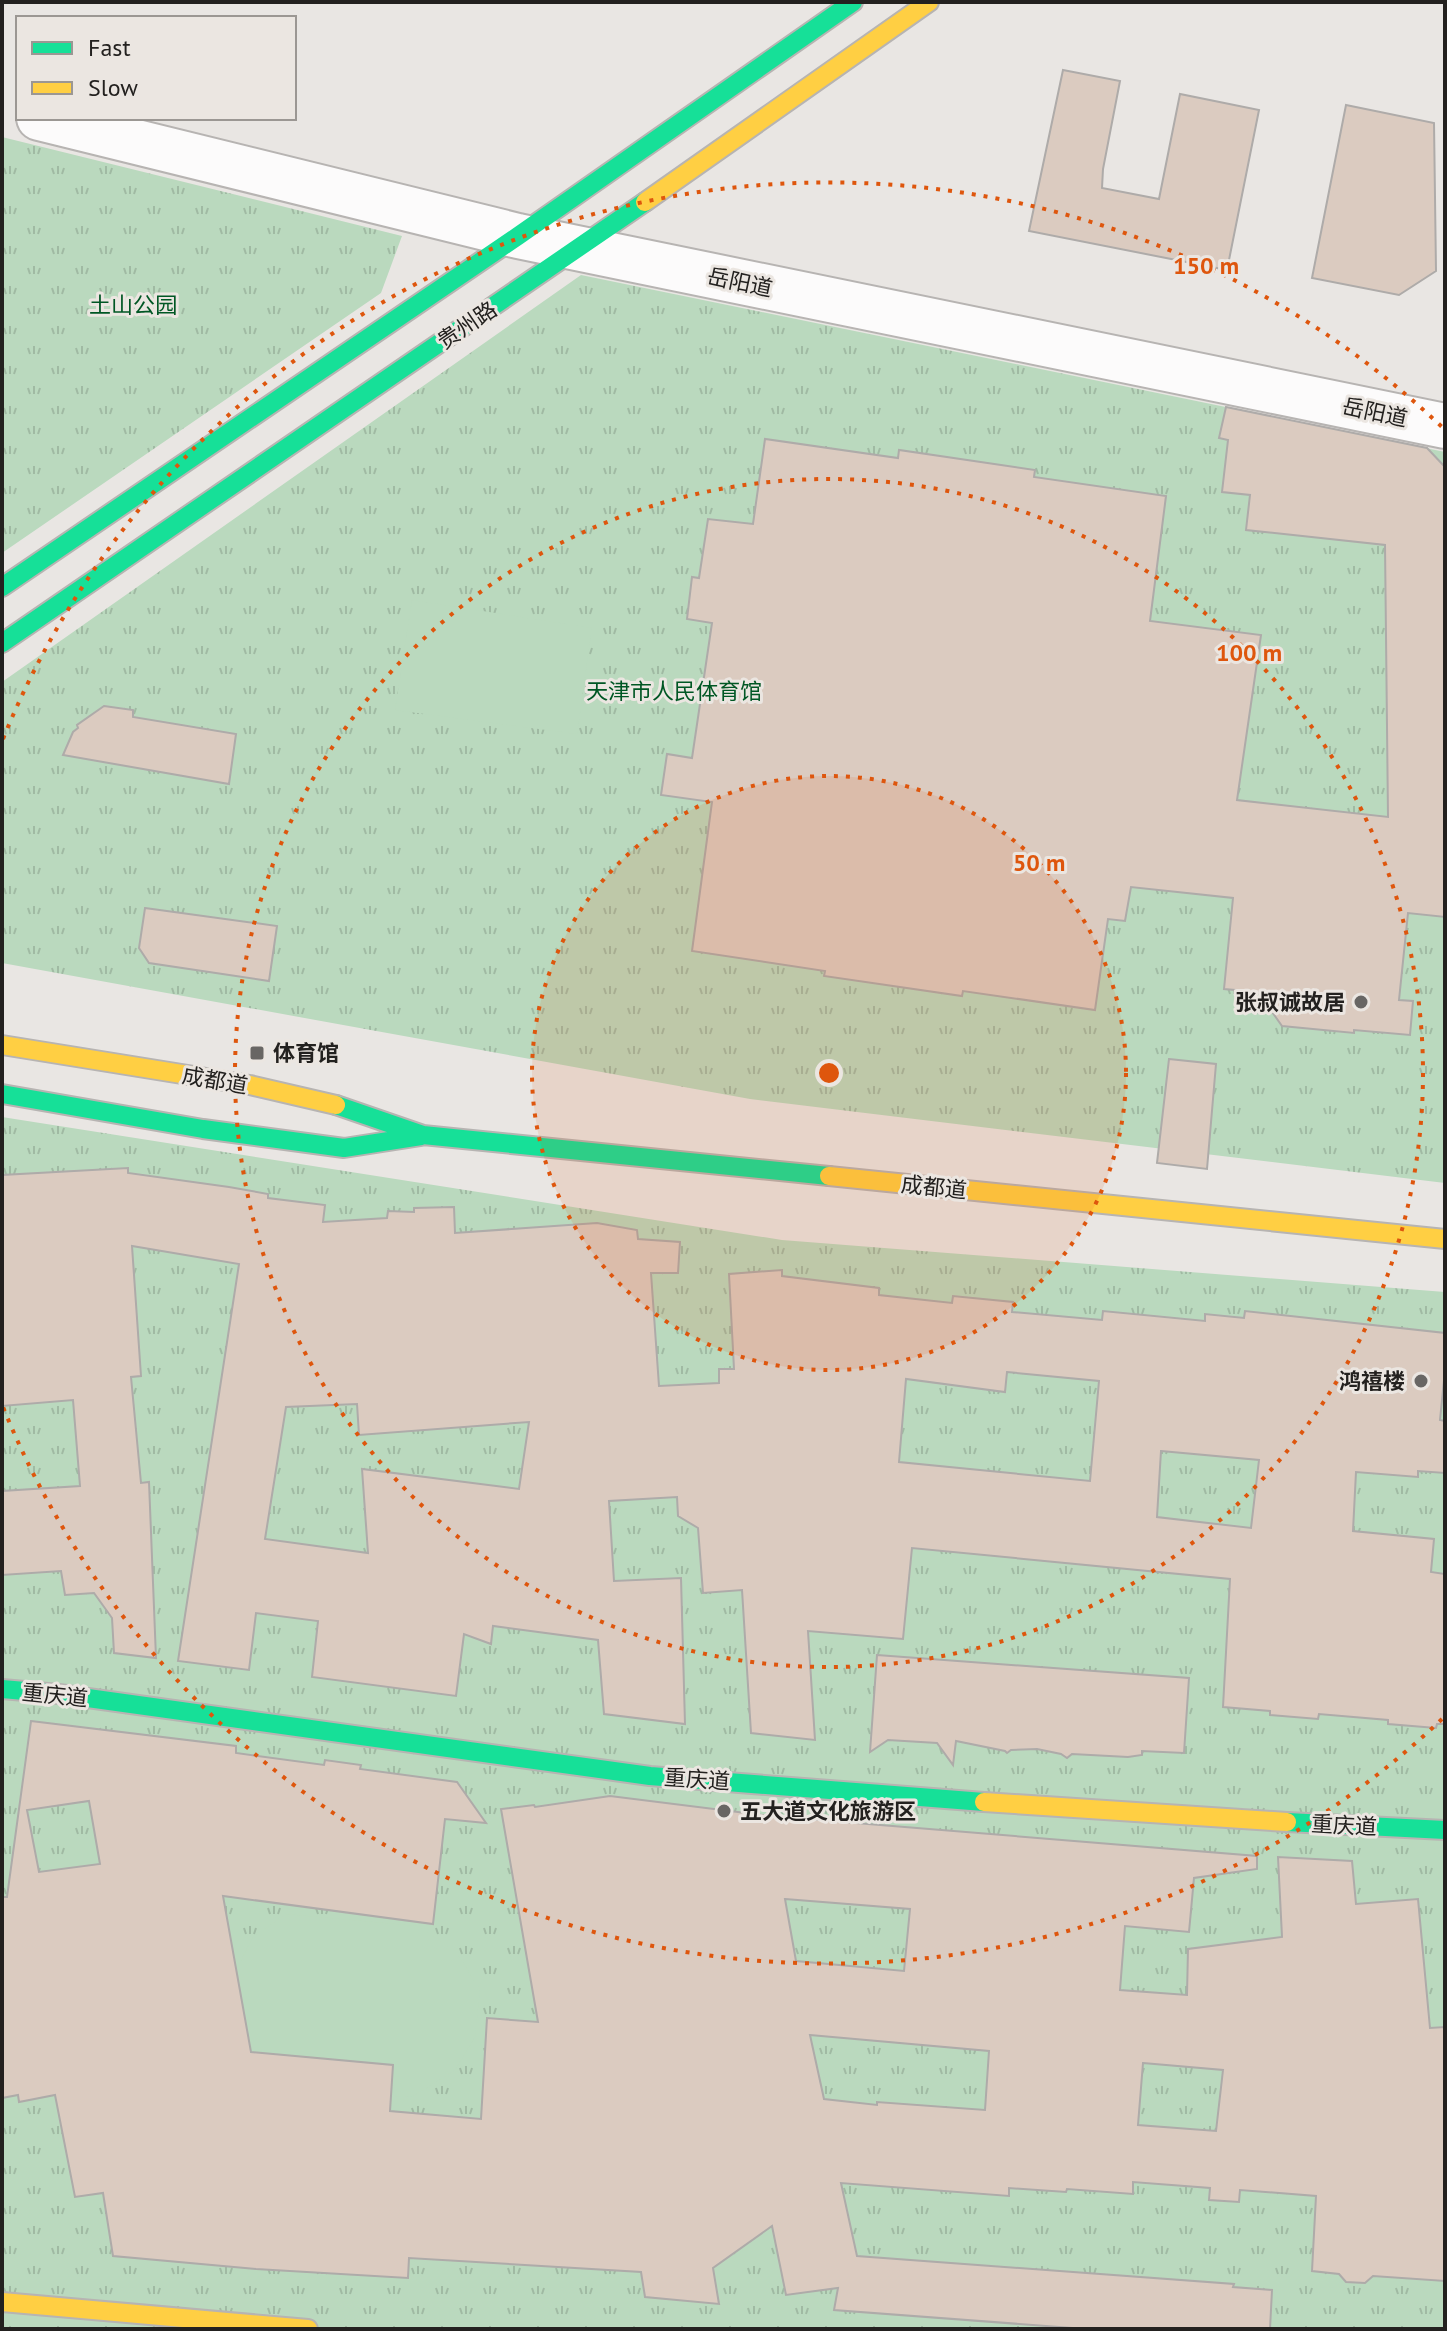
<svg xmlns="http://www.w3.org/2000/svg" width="1447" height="2331" viewBox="0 0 1447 2331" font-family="'PT Sans','Noto Sans SC',sans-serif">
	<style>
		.grass { fill: url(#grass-tufts) }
		.pitch { fill: #bad9be }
		.building { fill: #dbcbc0; stroke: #aeaba9; stroke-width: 2; fill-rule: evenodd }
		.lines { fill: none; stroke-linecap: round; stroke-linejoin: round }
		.street-casing { stroke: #b7b4b2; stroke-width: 48 }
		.fast-casing { stroke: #b7b4b2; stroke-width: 22 }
		.slow-casing { stroke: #b7b4b2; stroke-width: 22 }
		.street { stroke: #fcfbfb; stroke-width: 44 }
		.fast { stroke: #16e098; stroke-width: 18 }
		.slow { stroke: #ffcf43; stroke-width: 18 }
		.ring { fill: none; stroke: #de560d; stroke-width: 4; stroke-dasharray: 4 8 }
		.poi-dot { fill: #686664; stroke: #ebe6e1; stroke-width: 3 }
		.labels { text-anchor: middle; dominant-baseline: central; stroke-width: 6; stroke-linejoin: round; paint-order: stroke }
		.street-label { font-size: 22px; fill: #23211f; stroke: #ebe6e1 }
		.park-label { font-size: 22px; fill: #005724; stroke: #ebe6e1 }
		.poi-label { font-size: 22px; font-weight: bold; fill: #23211f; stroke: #ebe6e1; text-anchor: end }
		.centre { fill: #de560d; stroke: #ebe6e1; stroke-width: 4 }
		.ring-label { font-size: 24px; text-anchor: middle; font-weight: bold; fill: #de560d; stroke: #ebe6e1; stroke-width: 6; stroke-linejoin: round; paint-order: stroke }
	</style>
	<defs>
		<pattern id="grass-tufts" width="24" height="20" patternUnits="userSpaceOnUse" patternTransform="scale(2)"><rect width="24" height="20" fill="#bad9be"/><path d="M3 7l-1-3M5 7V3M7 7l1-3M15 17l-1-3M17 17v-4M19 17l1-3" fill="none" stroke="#a0baa3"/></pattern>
	</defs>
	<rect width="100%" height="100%" fill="#e9e6e3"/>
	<path class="grass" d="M 2,137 L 402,236 L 381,293 L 2,553 Z
		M 581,275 L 1445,452 L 1445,1183 L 750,1099 L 2,963 L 2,682 Z
		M 2,1117 L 782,1240 L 1445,1292 L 1445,2329 L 2,2329 Z"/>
	<path class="pitch" d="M 412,600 L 592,628 L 577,734 L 395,710 Z
		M 286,1914 L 418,1926 L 457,1953 L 480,1990 L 475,2037 L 455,2070 L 412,2097 L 305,2094 L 274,2077 L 243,2043 L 236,1970 L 253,1937 Z"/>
	<path class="building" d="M 1063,70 L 1120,81 L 1103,169 L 1102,188 L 1159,199 L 1180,94 L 1259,110 L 1227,270 L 1029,231 Z
		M 1346,105 L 1434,123 L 1436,271 L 1399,295 L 1312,278 Z
		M 1226,407 L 1427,448 L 1445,467 L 1445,917 L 1408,913 L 1399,1000 L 1413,1001 L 1410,1035 L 1354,1030 L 1354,1033 L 1282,1026 L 1258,992 L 1224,989 L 1233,898 L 1131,887 L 1125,921 L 1108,919 L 1095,1010 L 963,991 L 962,996 L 824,976 L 825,971 L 692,951 L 712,802 L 661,795 L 667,754 L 692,758 L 712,623 L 687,619 L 692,577 L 699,578 L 708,519 L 753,524 L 765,439 L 898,458 L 899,450 L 1035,470 L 1034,477 L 1166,496 L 1150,621 L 1261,635 L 1237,800 L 1388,817 L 1385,545 L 1246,530 L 1250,495 L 1222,492 L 1228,440 L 1219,438 Z
		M 104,706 L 133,710 L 133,717 L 236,734 L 229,784 L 63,755 L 73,732 L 78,728 L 77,725 Z
		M 145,908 L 277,926 L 269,981 L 149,963 L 139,948 Z
		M 1169,1059 L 1216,1064 L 1207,1169 L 1157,1163 Z
		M 128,1168 L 128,1173 L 229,1187 L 268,1194 L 268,1198 L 325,1205 L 323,1222 L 387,1218 L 388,1211 L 414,1212 L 414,1208 L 454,1207 L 455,1233 L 597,1223 L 637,1230 L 638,1239 L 680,1242 L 678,1273 L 651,1273 L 659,1386 L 719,1383 L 719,1369 L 734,1369 L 729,1274 L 782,1270 L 782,1276 L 879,1288 L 879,1295 L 952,1303 L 953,1296 L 1013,1302 L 1012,1312 L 1102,1320 L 1103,1311 L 1205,1321 L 1205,1314 L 1244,1318 L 1245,1311 L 1445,1333 L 1445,1370 L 1440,1420 L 1445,1421 L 1445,1473 L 1418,1471 L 1418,1477 L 1356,1472 L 1353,1531 L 1434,1539 L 1431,1572 L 1445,1574 L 1445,1724 L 1437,1724 L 1436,1728 L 1388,1724 L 1388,1720 L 1319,1714 L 1318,1719 L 1270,1715 L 1270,1711 L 1223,1707 L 1230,1579 L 912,1548 L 903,1639 L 808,1631 L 815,1740 L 751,1733 L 742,1590 L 703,1593 L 698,1528 L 678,1516 L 677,1497 L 609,1501 L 614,1581 L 681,1578 L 685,1724 L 604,1714 L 598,1640 L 493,1626 L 491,1644 L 464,1634 L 456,1696 L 312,1677 L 318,1621 L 256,1613 L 249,1670 L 178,1661 L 239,1264 L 132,1246 L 141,1376 L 131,1377 L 141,1483 L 149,1482 L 156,1658 L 114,1653 L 112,1618 L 94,1593 L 65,1595 L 61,1571 L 2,1575 L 2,1491 L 80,1486 L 73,1400 L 2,1406 L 2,1175 ZM 1007,1372 L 1099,1381 L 1090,1481 L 899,1462 L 906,1379 L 1005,1392 ZM 357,1404 L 359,1435 L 529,1422 L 519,1489 L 362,1469 L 368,1553 L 265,1539 L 286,1407 ZM 1161,1451 L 1259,1460 L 1251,1528 L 1157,1517 Z
		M 877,1655 L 1189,1678 L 1184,1753 L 1142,1751 L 1142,1755 L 1128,1757 L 1072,1754 L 1067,1758 L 1061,1754 L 1037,1749 L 1011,1750 L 1007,1753 L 1005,1751 L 956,1741 L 953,1765 L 937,1743 L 888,1740 L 870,1752 Z
		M 31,1721 L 236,1746 L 236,1753 L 324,1765 L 325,1760 L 361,1765 L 360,1769 L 457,1782 L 486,1823 L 445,1819 L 433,1924 L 223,1896 L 251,2052 L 393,2065 L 390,2111 L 481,2119 L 487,2018 L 538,2022 L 501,1809 L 534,1805 L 535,1807 L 610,1796 L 770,1816 L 1257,1856 L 1257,1869 L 1194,1878 L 1189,1932 L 1125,1926 L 1120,1990 L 1187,1995 L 1188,1949 L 1282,1937 L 1278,1857 L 1352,1861 L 1356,1904 L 1418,1899 L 1430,2028 L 1445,2027 L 1445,2281 L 1373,2276 L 1365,2283 L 1346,2282 L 1339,2274 L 1312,2271 L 1316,2196 L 1240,2190 L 1239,2202 L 1209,2200 L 1210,2188 L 1133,2182 L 1133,2194 L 1067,2189 L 1066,2192 L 1009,2188 L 1009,2196 L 841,2183 L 857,2256 L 1234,2284 L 1233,2287 L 1272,2290 L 1270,2329 L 1086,2329 L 834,2310 L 838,2288 L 786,2295 L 772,2226 L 713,2268 L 719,2304 L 645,2297 L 641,2272 L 409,2258 L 408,2278 L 256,2269 L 113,2256 L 103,2193 L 75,2197 L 55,2095 L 19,2102 L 18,2095 L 2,2098 L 2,1897 L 7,1897 ZM 89,1801 L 100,1864 L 39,1872 L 27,1810 ZM 785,1899 L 910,1909 L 904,1971 L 796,1961 ZM 810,2035 L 989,2051 L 985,2110 L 877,2102 L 877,2105 L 824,2099 ZM 1143,2063 L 1223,2070 L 1216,2131 L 1138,2125 Z"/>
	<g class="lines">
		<g class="street-casing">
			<path id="street" d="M 39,118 L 518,236 L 1445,426"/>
		</g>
		<g class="fast-casing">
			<path id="fast" d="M 2,587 L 518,236 L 853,2
				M 2,643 L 645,202
				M 2,1094 L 203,1129 L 344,1148 L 421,1136
				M 336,1105 L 423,1135 L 829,1176
				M 2,1689 L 59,1694 L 650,1776 L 984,1802
				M 1287,1822 L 1445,1830"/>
		</g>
		<g class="slow-casing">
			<path id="slow" d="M 645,202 L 929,2
				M 2,1045 L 250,1085 L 336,1105
				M 829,1176 L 1445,1239
				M 984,1802 L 1287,1822
				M 2,2302 L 308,2329"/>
		</g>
		<use href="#street" class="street"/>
		<use href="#fast" class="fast"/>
		<use href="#slow" class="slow"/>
	</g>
	<circle cx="829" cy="1073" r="297" fill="#de560d" fill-opacity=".12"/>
	<g class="ring">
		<circle cx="829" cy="1073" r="297"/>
		<circle cx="829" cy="1073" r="594"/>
		<path d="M1442 1719A891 891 0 0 1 3 1407M3 739A891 891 0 0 1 1442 427"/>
	</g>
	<g class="poi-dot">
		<circle cx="1361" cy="1002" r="8"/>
		<rect x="249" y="1045" width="16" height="16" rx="4"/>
		<circle cx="1421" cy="1381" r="8"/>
		<circle cx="724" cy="1811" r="8"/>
	</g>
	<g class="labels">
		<g class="street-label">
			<text transform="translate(740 282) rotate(12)">岳阳道</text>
			<text transform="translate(467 325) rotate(-34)">贵州路</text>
			<text transform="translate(1375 412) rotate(12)">岳阳道</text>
			<text transform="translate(215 1080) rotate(10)">成都道</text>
			<text transform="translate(934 1187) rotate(6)">成都道</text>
			<text transform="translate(55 1695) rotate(6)">重庆道</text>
			<text transform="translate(697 1779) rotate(4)">重庆道</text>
			<text transform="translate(1344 1825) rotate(3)">重庆道</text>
		</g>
		<g class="park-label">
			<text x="133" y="305">土山公园</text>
			<text x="674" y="691">天津市人民体育馆</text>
		</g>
		<g class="poi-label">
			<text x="1345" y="1002">张叔诚故居</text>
			<text x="273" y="1053" text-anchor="start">体育馆</text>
			<text x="1405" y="1381">鸿禧楼</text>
			<text x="740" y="1811" text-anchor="start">五大道文化旅游区</text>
		</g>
	</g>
	<circle cx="829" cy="1073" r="12" class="centre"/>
	<g class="ring-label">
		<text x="1206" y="274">150 m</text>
		<text x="1249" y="661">100 m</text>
		<text x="1039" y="871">50 m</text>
	</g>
	<rect width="1447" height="2331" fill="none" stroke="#23211f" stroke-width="8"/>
	<rect x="16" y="16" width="280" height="104" fill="#ebe6e1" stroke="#9b9793" stroke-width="2"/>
	<rect x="32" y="42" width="40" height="12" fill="#16e098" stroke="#9b9793" stroke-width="2"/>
	<text x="88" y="56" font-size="24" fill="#23211f">Fast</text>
	<rect x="32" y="82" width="40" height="12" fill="#ffcf43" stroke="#9b9793" stroke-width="2"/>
	<text x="88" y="96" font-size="24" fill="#23211f">Slow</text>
</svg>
